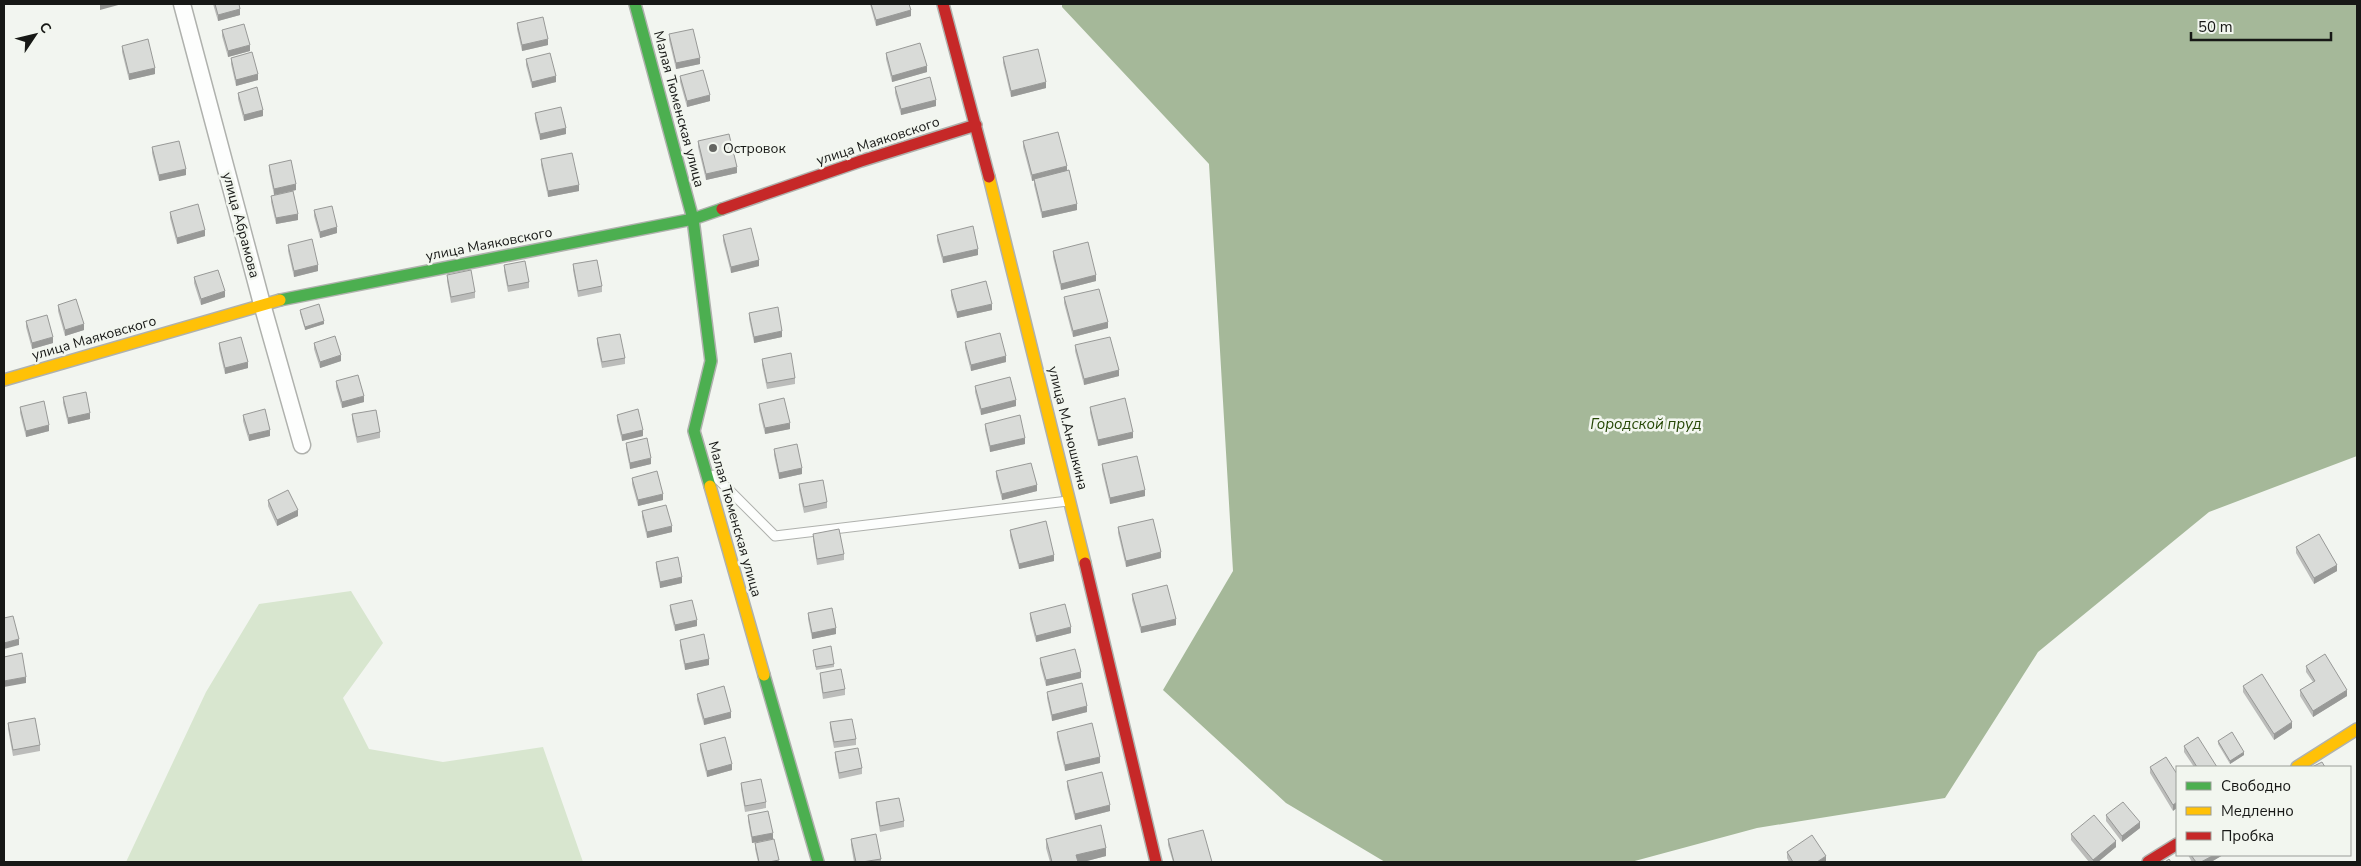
<svg xmlns="http://www.w3.org/2000/svg" width="2361" height="866" viewBox="0 0 2361 866" font-family="'Nunito Sans',sans-serif">
	<style>
		.green { fill: #d8e6cf }
		.water { fill: #a5b899 }
		.lines { fill: none; stroke-linecap: round; stroke-linejoin: round }
		.lane-casing { stroke: #afb1ad; stroke-width: 11 }
		.street-casing { stroke: #afb1ad; stroke-width: 19 }
		.fast-casing { stroke: #afb1ad; stroke-width: 14 }
		.slow-casing { stroke: #afb1ad; stroke-width: 14 }
		.jam-casing { stroke: #afb1ad; stroke-width: 14 }
		.lane { stroke: #fdfefd; stroke-width: 9 }
		.street { stroke: #fdfefd; stroke-width: 16 }
		.fast { stroke: #4caf50; stroke-width: 11 }
		.slow { stroke: #ffc107; stroke-width: 11 }
		.jam { stroke: #c62828; stroke-width: 11 }
		.wall { fill: #bbbcba }
		.shaded-wall { fill: #989997 }
		.building { fill: #d9dbd8; stroke: #989997 }
		.poi-dot { fill: #646562; stroke: #f2f6ef; stroke-width: 2 }
		.labels { text-anchor: middle; dominant-baseline: central; stroke-width: 5; stroke-linejoin: round; paint-order: stroke }
		.street-label { font-size: 14px; fill: #171816; stroke: #f2f6ef }
		.poi-label { font-size: 14px; fill: #171816; stroke: #f2f6ef; text-anchor: start }
		.water-label { font-size: 15px; font-style: italic; fill: #264806; stroke: #f2f6ef }
	</style>
	<rect width="100%" height="100%" fill="#f2f5f0"/>
	<path class="green" d="M 351,591 L 383,643 L 343,698 L 369,749 L 443,762 L 543,747 L 583,862 L 126,862 L 206,692 L 259,604 Z"/>
	<path class="water" d="M 1062,4 L 2357,4 L 2357,456 L 2209,512 L 2038,652 L 1945,798 L 1757,828 L 1631,862 L 1385,862 L 1286,803 L 1163,690 L 1233,571 L 1209,164 L 1062,7 Z"/>
	<g class="lines">
		<g class="lane-casing">
			<path id="lane" d="M 714,475 L 775,536 L 1068,501"/>
		</g>
		<g class="street-casing">
			<path id="street" d="M 182,4 L 262,304 L 302,445"/>
		</g>
		<g class="fast-casing">
			<path id="fast" d="M 635,4 L 693,219 L 711,361 L 694,431 L 710,486
				M 280,300 L 693,219 L 722,209
				M 764,675 L 818,862"/>
		</g>
		<g class="slow-casing">
			<path id="slow" d="M 989,177 L 1085,563
				M 4,380 L 280,300
				M 710,486 L 764,675
				M 2297,767 L 2357,729"/>
		</g>
		<g class="jam-casing">
			<path id="jam" d="M 943,4 L 989,177
				M 722,209 L 861,161 L 976,125
				M 1085,563 L 1156,862
				M 2148,862 L 2177,844"/>
		</g>
		<use href="#lane" class="lane"/>
		<use href="#street" class="street"/>
		<use href="#fast" class="fast"/>
		<use href="#slow" class="slow"/>
		<use href="#jam" class="jam"/>
	</g>
	<path class="wall" d="M 213,4 L 239,4 L 240,15 L 218,21 Z
		M 870,4 L 909,4 L 911,16 L 876,26 Z
		M 517,23 L 548,45 L 522,51 L 517,29 Z
		M 222,30 L 250,51 L 228,57 L 222,36 Z
		M 669,34 L 700,64 L 676,69 L 669,40 Z
		M 122,46 L 155,74 L 129,80 L 122,52 Z
		M 886,53 L 927,72 L 892,82 L 886,59 Z
		M 1003,57 L 1046,88 L 1011,97 L 1003,63 Z
		M 231,58 L 258,80 L 236,86 L 231,64 Z
		M 526,59 L 556,82 L 532,88 L 526,65 Z
		M 680,76 L 710,101 L 687,107 L 680,82 Z
		M 895,87 L 936,106 L 901,115 L 895,93 Z
		M 238,93 L 263,116 L 244,121 L 238,99 Z
		M 535,113 L 566,134 L 540,140 L 535,119 Z
		M 698,141 L 737,173 L 706,180 L 698,147 Z
		M 1023,141 L 1067,171 L 1077,210 L 1042,218 L 1034,185 L 1034,180 L 1032,181 L 1023,147 Z
		M 152,147 L 186,175 L 159,181 L 152,153 Z
		M 541,159 L 579,191 L 548,197 L 541,165 Z
		M 269,165 L 296,190 L 274,195 L 269,171 Z
		M 271,196 L 298,220 L 276,224 L 271,202 Z
		M 314,210 L 337,233 L 320,238 L 314,216 Z
		M 170,212 L 205,236 L 177,244 L 170,218 Z
		M 723,235 L 759,266 L 731,273 L 723,241 Z
		M 937,235 L 978,255 L 943,263 L 937,241 Z
		M 288,245 L 318,271 L 294,277 L 288,251 Z
		M 1053,251 L 1096,281 L 1061,290 L 1053,257 Z
		M 573,264 L 602,286 L 602,292 L 578,297 L 573,270 Z
		M 504,265 L 529,282 L 529,288 L 508,292 L 504,271 Z
		M 447,275 L 475,292 L 475,298 L 451,303 L 447,281 Z
		M 194,277 L 225,297 L 201,305 L 194,283 Z
		M 951,290 L 992,310 L 957,318 L 951,296 Z
		M 1064,297 L 1108,328 L 1073,337 L 1064,303 Z
		M 58,305 L 84,330 L 65,336 L 58,311 Z
		M 300,310 L 324,324 L 305,330 L 300,313 Z
		M 749,313 L 782,337 L 754,343 L 749,319 Z
		M 26,321 L 53,343 L 32,349 L 26,327 Z
		M 597,338 L 625,358 L 625,364 L 602,368 L 597,344 Z
		M 965,342 L 1006,362 L 971,371 L 965,348 Z
		M 219,343 L 248,368 L 225,374 L 219,349 Z
		M 314,343 L 341,361 L 320,368 L 314,349 Z
		M 1075,345 L 1119,376 L 1084,385 L 1075,351 Z
		M 762,359 L 795,378 L 795,384 L 767,389 L 762,365 Z
		M 336,381 L 364,402 L 342,408 L 336,387 Z
		M 975,386 L 1016,406 L 981,415 L 975,392 Z
		M 63,397 L 90,419 L 68,424 L 63,403 Z
		M 759,404 L 790,429 L 765,434 L 759,410 Z
		M 20,407 L 49,431 L 26,437 L 20,413 Z
		M 1090,407 L 1133,438 L 1098,446 L 1090,413 Z
		M 352,414 L 380,432 L 380,438 L 357,443 L 352,420 Z
		M 243,415 L 270,436 L 249,441 L 243,421 Z
		M 617,415 L 643,436 L 622,441 L 617,421 Z
		M 985,424 L 1025,444 L 990,452 L 985,430 Z
		M 626,443 L 651,464 L 630,469 L 626,449 Z
		M 774,449 L 802,474 L 779,479 L 774,455 Z
		M 1102,464 L 1145,496 L 1110,504 L 1102,470 Z
		M 996,471 L 1037,491 L 1002,500 L 996,477 Z
		M 632,478 L 663,500 L 638,506 L 632,484 Z
		M 799,484 L 827,502 L 827,508 L 804,513 L 799,490 Z
		M 268,500 L 298,516 L 277,526 L 268,506 Z
		M 642,511 L 672,532 L 647,538 L 642,517 Z
		M 1118,527 L 1161,558 L 1126,567 L 1118,533 Z
		M 1010,530 L 1054,561 L 1019,569 L 1010,536 Z
		M 813,534 L 844,554 L 844,560 L 817,565 L 813,540 Z
		M 2296,547 L 2337,571 L 2314,584 L 2296,553 Z
		M 656,562 L 682,583 L 660,588 L 656,568 Z
		M 1132,594 L 1176,625 L 1141,633 L 1132,600 Z
		M 670,605 L 697,626 L 675,631 L 670,611 Z
		M 808,613 L 836,634 L 812,639 L 808,619 Z
		M 1030,613 L 1071,633 L 1036,642 L 1030,619 Z
		M 680,640 L 709,665 L 685,670 L 680,646 Z
		M 813,650 L 834,664 L 834,667 L 816,670 Z
		M 1040,658 L 1081,678 L 1046,686 L 1040,664 Z
		M 2306,666 L 2347,696 L 2313,717 L 2300,696 L 2300,690 L 2313,682 L 2306,672 Z
		M 820,673 L 845,689 L 845,695 L 823,699 L 820,679 Z
		M 2243,686 L 2292,728 L 2274,740 L 2243,692 Z
		M 1047,692 L 1087,712 L 1052,721 L 1047,698 Z
		M 697,694 L 731,718 L 704,725 L 697,700 Z
		M 830,722 L 856,739 L 856,745 L 834,748 L 830,728 Z
		M 8,723 L 40,745 L 40,751 L 13,756 L 8,729 Z
		M 1057,732 L 1100,763 L 1065,771 L 1057,738 Z
		M 2218,741 L 2244,755 L 2230,764 L 2218,744 Z
		M 700,744 L 732,770 L 707,777 L 700,750 Z
		M 2184,746 L 2217,767 L 2194,767 L 2184,752 Z
		M 835,752 L 862,768 L 862,774 L 839,779 L 835,758 Z
		M 2150,767 L 2177,774 L 2173,811 L 2150,773 Z
		M 1067,781 L 1110,811 L 1075,820 L 1067,787 Z
		M 741,783 L 766,802 L 766,808 L 745,812 L 741,789 Z
		M 876,802 L 904,821 L 904,827 L 880,832 L 876,808 Z
		M 748,815 L 773,839 L 752,843 L 748,821 Z
		M 2106,815 L 2140,828 L 2122,842 L 2106,821 Z
		M 2071,834 L 2116,847 L 2098,862 L 2089,862 L 2071,840 Z
		M 851,839 L 881,859 L 881,862 L 854,862 L 851,845 Z
		M 1046,839 L 1106,856 L 1083,862 L 1050,862 L 1046,848 Z
		M 1168,839 L 1212,862 L 1173,862 L 1168,845 Z
		M 755,843 L 779,862 L 758,862 L 755,849 Z
		M 1787,852 L 1826,862 L 1789,862 L 1787,858 Z
		M 2188,855 L 2223,855 L 2211,862 L 2192,862 Z"/>
	<path class="shaded-wall" d="M 100,4 L 122,4 L 100,10 Z
		M 240,9 L 240,15 L 218,21 L 218,15 Z
		M 911,10 L 911,16 L 876,26 L 876,20 Z
		M 548,39 L 548,45 L 522,51 L 522,45 Z
		M 250,45 L 250,51 L 228,57 L 228,51 Z
		M 700,58 L 700,64 L 676,69 L 676,63 Z
		M 927,66 L 927,72 L 892,82 L 892,76 Z
		M 155,68 L 155,74 L 129,80 L 129,74 Z
		M 258,74 L 258,80 L 236,86 L 236,80 Z
		M 556,76 L 556,82 L 532,88 L 532,82 Z
		M 1046,82 L 1046,88 L 1011,97 L 1011,91 Z
		M 710,95 L 710,101 L 687,107 L 687,101 Z
		M 936,100 L 936,106 L 901,115 L 901,109 Z
		M 263,110 L 263,116 L 244,121 L 244,115 Z
		M 566,128 L 566,134 L 540,140 L 540,134 Z
		M 1067,166 L 1067,172 L 1032,181 L 1032,175 Z
		M 737,167 L 737,173 L 706,180 L 706,174 Z
		M 186,169 L 186,175 L 159,181 L 159,175 Z
		M 296,184 L 296,190 L 274,195 L 274,189 Z
		M 579,185 L 579,191 L 548,197 L 548,191 Z
		M 1077,204 L 1077,210 L 1042,218 L 1042,212 Z
		M 298,214 L 298,220 L 276,224 L 276,218 Z
		M 337,227 L 337,233 L 320,238 L 320,232 Z
		M 205,230 L 205,236 L 177,244 L 177,238 Z
		M 978,249 L 978,255 L 943,263 L 943,257 Z
		M 759,260 L 759,266 L 731,273 L 731,267 Z
		M 318,265 L 318,271 L 294,277 L 294,271 Z
		M 1096,275 L 1096,281 L 1061,290 L 1061,284 Z
		M 225,291 L 225,297 L 201,305 L 201,299 Z
		M 992,304 L 992,310 L 957,318 L 957,312 Z
		M 324,321 L 324,324 L 305,330 L 305,327 Z
		M 1108,322 L 1108,328 L 1073,337 L 1073,331 Z
		M 84,324 L 84,330 L 65,336 L 65,330 Z
		M 782,331 L 782,337 L 754,343 L 754,337 Z
		M 53,337 L 53,343 L 32,349 L 32,343 Z
		M 341,355 L 341,361 L 320,368 L 320,362 Z
		M 1006,356 L 1006,362 L 971,371 L 971,365 Z
		M 248,362 L 248,368 L 225,374 L 225,368 Z
		M 1119,370 L 1119,376 L 1084,385 L 1084,379 Z
		M 364,396 L 364,402 L 342,408 L 342,402 Z
		M 1016,400 L 1016,406 L 981,415 L 981,409 Z
		M 90,413 L 90,419 L 68,424 L 68,418 Z
		M 790,423 L 790,429 L 765,434 L 765,428 Z
		M 49,425 L 49,431 L 26,437 L 26,431 Z
		M 270,430 L 270,436 L 249,441 L 249,435 Z
		M 643,430 L 643,436 L 622,441 L 622,435 Z
		M 1133,432 L 1133,438 L 1098,446 L 1098,440 Z
		M 1025,438 L 1025,444 L 990,452 L 990,446 Z
		M 651,458 L 651,464 L 630,469 L 630,463 Z
		M 802,468 L 802,474 L 779,479 L 779,473 Z
		M 1037,485 L 1037,491 L 1002,500 L 1002,494 Z
		M 1145,490 L 1145,496 L 1110,504 L 1110,498 Z
		M 663,494 L 663,500 L 638,506 L 638,500 Z
		M 298,510 L 298,516 L 277,526 L 277,520 Z
		M 672,526 L 672,532 L 647,538 L 647,532 Z
		M 1161,552 L 1161,558 L 1126,567 L 1126,561 Z
		M 1054,555 L 1054,561 L 1019,569 L 1019,564 Z
		M 2337,565 L 2337,571 L 2314,584 L 2314,578 Z
		M 682,577 L 682,583 L 660,588 L 660,582 Z
		M 1176,619 L 1176,625 L 1141,633 L 1141,627 Z
		M 697,620 L 697,626 L 675,631 L 675,625 Z
		M 1071,627 L 1071,633 L 1036,642 L 1036,636 Z
		M 836,628 L 836,634 L 812,639 L 812,633 Z
		M 19,639 L 19,645 L 4,649 L 4,643 Z
		M 709,659 L 709,665 L 685,670 L 685,664 Z
		M 1081,672 L 1081,678 L 1046,686 L 1046,680 Z
		M 26,677 L 26,683 L 4,687 L 4,681 Z
		M 2347,690 L 2347,696 L 2313,717 L 2313,711 Z
		M 1087,706 L 1087,712 L 1052,721 L 1052,715 Z
		M 731,712 L 731,718 L 704,725 L 704,719 Z
		M 2292,722 L 2292,728 L 2274,740 L 2274,734 Z
		M 2244,752 L 2244,755 L 2230,764 L 2230,761 Z
		M 1100,757 L 1100,763 L 1065,771 L 1065,765 Z
		M 732,764 L 732,770 L 707,777 L 707,771 Z
		M 2177,802 L 2177,808 L 2173,811 L 2173,805 Z
		M 1110,805 L 1110,811 L 1075,820 L 1075,814 Z
		M 2140,822 L 2140,828 L 2122,842 L 2122,836 Z
		M 773,833 L 773,839 L 752,843 L 752,837 Z
		M 2116,841 L 2116,847 L 2098,862 L 2093,862 L 2093,860 Z
		M 1106,848 L 1106,856 L 1083,862 L 1076,862 L 1076,855 Z
		M 2214,855 L 2223,855 L 2211,862 L 2201,862 Z
		M 1826,856 L 1826,862 L 1817,862 Z"/>
	<path class="building" d="M 215,4 L 239,4 L 240,9 L 218,15 Z
		M 871,4 L 909,4 L 911,10 L 876,20 Z
		M 543,17 L 548,39 L 522,45 L 517,23 Z
		M 244,24 L 250,45 L 228,51 L 222,30 Z
		M 693,29 L 700,58 L 676,63 L 669,34 Z
		M 148,39 L 155,68 L 129,74 L 122,46 Z
		M 920,43 L 927,66 L 892,76 L 886,53 Z
		M 1038,49 L 1046,82 L 1011,91 L 1003,57 Z
		M 252,52 L 258,74 L 236,80 L 231,58 Z
		M 550,53 L 556,76 L 532,82 L 526,59 Z
		M 703,70 L 710,95 L 687,101 L 680,76 Z
		M 930,77 L 936,100 L 901,109 L 895,87 Z
		M 257,87 L 263,110 L 244,115 L 238,93 Z
		M 561,107 L 566,128 L 540,134 L 535,113 Z
		M 1058,132 L 1067,166 L 1032,175 L 1023,141 Z
		M 729,134 L 737,167 L 706,174 L 698,141 Z
		M 179,141 L 186,169 L 159,175 L 152,147 Z
		M 572,153 L 579,185 L 548,191 L 541,159 Z
		M 291,160 L 296,184 L 274,189 L 269,165 Z
		M 1069,170 L 1077,204 L 1042,212 L 1034,179 Z
		M 293,191 L 298,214 L 276,218 L 271,196 Z
		M 198,204 L 205,230 L 177,238 L 170,212 Z
		M 332,206 L 337,227 L 320,232 L 314,210 Z
		M 973,226 L 978,249 L 943,257 L 937,235 Z
		M 751,228 L 759,260 L 731,267 L 723,235 Z
		M 312,239 L 318,265 L 294,271 L 288,245 Z
		M 1088,242 L 1096,275 L 1061,284 L 1053,251 Z
		M 597,260 L 602,286 L 578,291 L 573,264 Z
		M 525,261 L 529,282 L 508,286 L 504,265 Z
		M 218,270 L 225,291 L 201,299 L 194,277 Z
		M 471,270 L 475,292 L 451,297 L 447,275 Z
		M 986,281 L 992,304 L 957,312 L 951,290 Z
		M 1099,289 L 1108,322 L 1073,331 L 1064,297 Z
		M 76,299 L 84,324 L 65,330 L 58,305 Z
		M 319,304 L 324,321 L 305,327 L 300,310 Z
		M 778,307 L 782,331 L 754,337 L 749,313 Z
		M 47,315 L 53,337 L 32,343 L 26,321 Z
		M 1000,333 L 1006,356 L 971,365 L 965,342 Z
		M 620,334 L 625,358 L 602,362 L 597,338 Z
		M 335,336 L 341,355 L 320,362 L 314,343 Z
		M 241,337 L 248,362 L 225,368 L 219,343 Z
		M 1110,337 L 1119,370 L 1084,379 L 1075,345 Z
		M 791,353 L 795,378 L 767,383 L 762,359 Z
		M 358,375 L 364,396 L 342,402 L 336,381 Z
		M 1010,377 L 1016,400 L 981,409 L 975,386 Z
		M 86,392 L 90,413 L 68,418 L 63,397 Z
		M 784,398 L 790,423 L 765,428 L 759,404 Z
		M 1125,398 L 1133,432 L 1098,440 L 1090,407 Z
		M 44,401 L 49,425 L 26,431 L 20,407 Z
		M 265,409 L 270,430 L 249,435 L 243,415 Z
		M 638,409 L 643,430 L 622,435 L 617,415 Z
		M 376,410 L 380,432 L 357,437 L 352,414 Z
		M 1020,415 L 1025,438 L 990,446 L 985,424 Z
		M 647,438 L 651,458 L 630,463 L 626,443 Z
		M 797,444 L 802,468 L 779,473 L 774,449 Z
		M 1137,456 L 1145,490 L 1110,498 L 1102,464 Z
		M 1031,463 L 1037,485 L 1002,494 L 996,471 Z
		M 657,471 L 663,494 L 638,500 L 632,478 Z
		M 823,480 L 827,502 L 804,507 L 799,484 Z
		M 288,490 L 298,510 L 277,520 L 268,500 Z
		M 666,505 L 672,526 L 647,532 L 642,511 Z
		M 1153,519 L 1161,552 L 1126,561 L 1118,527 Z
		M 1046,521 L 1054,555 L 1019,564 L 1010,530 Z
		M 839,529 L 844,554 L 817,559 L 813,534 Z
		M 2319,534 L 2337,565 L 2314,578 L 2296,547 Z
		M 678,557 L 682,577 L 660,582 L 656,562 Z
		M 1167,585 L 1176,619 L 1141,627 L 1132,594 Z
		M 692,600 L 697,620 L 675,625 L 670,605 Z
		M 1065,604 L 1071,627 L 1036,636 L 1030,613 Z
		M 832,608 L 836,628 L 812,633 L 808,613 Z
		M 13,616 L 19,639 L 4,643 L 4,618 Z
		M 704,634 L 709,659 L 685,664 L 680,640 Z
		M 831,646 L 834,664 L 816,667 L 813,650 Z
		M 1075,649 L 1081,672 L 1046,680 L 1040,658 Z
		M 22,653 L 26,677 L 4,681 L 4,657 Z
		M 2325,654 L 2347,690 L 2313,711 L 2300,690 L 2315,681 L 2306,666 Z
		M 841,669 L 845,689 L 823,693 L 820,673 Z
		M 2262,674 L 2292,722 L 2274,734 L 2243,686 Z
		M 1082,683 L 1087,706 L 1052,715 L 1047,692 Z
		M 724,686 L 731,712 L 704,719 L 697,694 Z
		M 35,718 L 40,745 L 13,750 L 8,723 Z
		M 852,719 L 856,739 L 834,742 L 830,722 Z
		M 1092,723 L 1100,757 L 1065,765 L 1057,732 Z
		M 2232,732 L 2244,752 L 2230,761 L 2218,741 Z
		M 725,737 L 732,764 L 707,771 L 700,744 Z
		M 2198,737 L 2217,767 L 2197,767 L 2184,746 Z
		M 858,748 L 862,768 L 839,773 L 835,752 Z
		M 2166,757 L 2177,774 L 2177,802 L 2173,805 L 2150,767 Z
		M 2322,762 L 2325,767 L 2312,767 Z
		M 1102,772 L 1110,805 L 1075,814 L 1067,781 Z
		M 761,779 L 766,802 L 745,806 L 741,783 Z
		M 899,798 L 904,821 L 880,826 L 876,802 Z
		M 2123,802 L 2140,822 L 2122,836 L 2106,815 Z
		M 768,811 L 773,833 L 752,837 L 748,815 Z
		M 2094,815 L 2116,841 L 2093,860 L 2071,834 Z
		M 1101,825 L 1106,848 L 1076,855 L 1078,862 L 1052,862 L 1046,839 Z
		M 1203,830 L 1212,862 L 1174,862 L 1168,839 Z
		M 876,834 L 881,859 L 862,862 L 856,862 L 851,839 Z
		M 1812,835 L 1826,856 L 1817,862 L 1793,862 L 1787,852 Z
		M 774,839 L 779,860 L 769,862 L 759,862 L 755,843 Z
		M 2191,855 L 2214,855 L 2201,862 L 2196,862 Z
		M 2169,859 L 2171,862 L 2165,862 Z"/>
	<circle class="poi-dot" cx="713" cy="148" r="5"/>
	<g class="labels">
		<g class="street-label">
			<text transform="translate(679 109) rotate(75)">Малая Тюменская улица</text>
			<text transform="translate(878 141) rotate(-18)">улица Маяковского</text>
			<text transform="translate(241 225) rotate(75)">улица Абрамова</text>
			<text transform="translate(489 244) rotate(-11)">улица Маяковского</text>
			<text transform="translate(94 338) rotate(-16)">улица Маяковского</text>
			<text transform="translate(1068 428) rotate(76)">улица М.Аношкина</text>
			<text transform="translate(735 519) rotate(74)">Малая Тюменская улица</text>
		</g>
		<g class="poi-label">
			<text x="723" y="148">Островок</text>
		</g>
		<g class="water-label">
			<text x="1646" y="424">Городской пруд</text>
		</g>
	</g>
	<rect width="2361" height="866" fill="none" stroke="#171816" stroke-width="10"/>
	<rect x="2176" y="766" width="175" height="90" fill="#f2f6ef" stroke="#9a9d98"/>
	<rect x="2186" y="782" width="25" height="8" fill="#4caf50" stroke="#9a9d98"/>
	<text x="2221" y="791" font-size="15" fill="#171816">Свободно</text>
	<rect x="2186" y="807" width="25" height="8" fill="#ffc107" stroke="#9a9d98"/>
	<text x="2221" y="816" font-size="15" fill="#171816">Медленно</text>
	<rect x="2186" y="832" width="25" height="8" fill="#c62828" stroke="#9a9d98"/>
	<text x="2221" y="841" font-size="15" fill="#171816">Пробка</text>
	<g transform="translate(35 35) rotate(55)" stroke="#f2f6ef" stroke-width="4" paint-order="stroke">
	<path d="M0-4L9 19L0 12L-9 19Z" fill="#171816"/>
	<text y="-8" font-size="14" font-weight="bold" text-anchor="middle" fill="#171816">С</text>
	</g>
	<path d="M2191 32v8h140v-8" fill="none" stroke="#171816" stroke-width="2.5"/>
	<text x="2198" y="32" font-size="15" fill="#171816" stroke="#f2f6ef" stroke-width="4" paint-order="stroke">50 m</text>
</svg>
